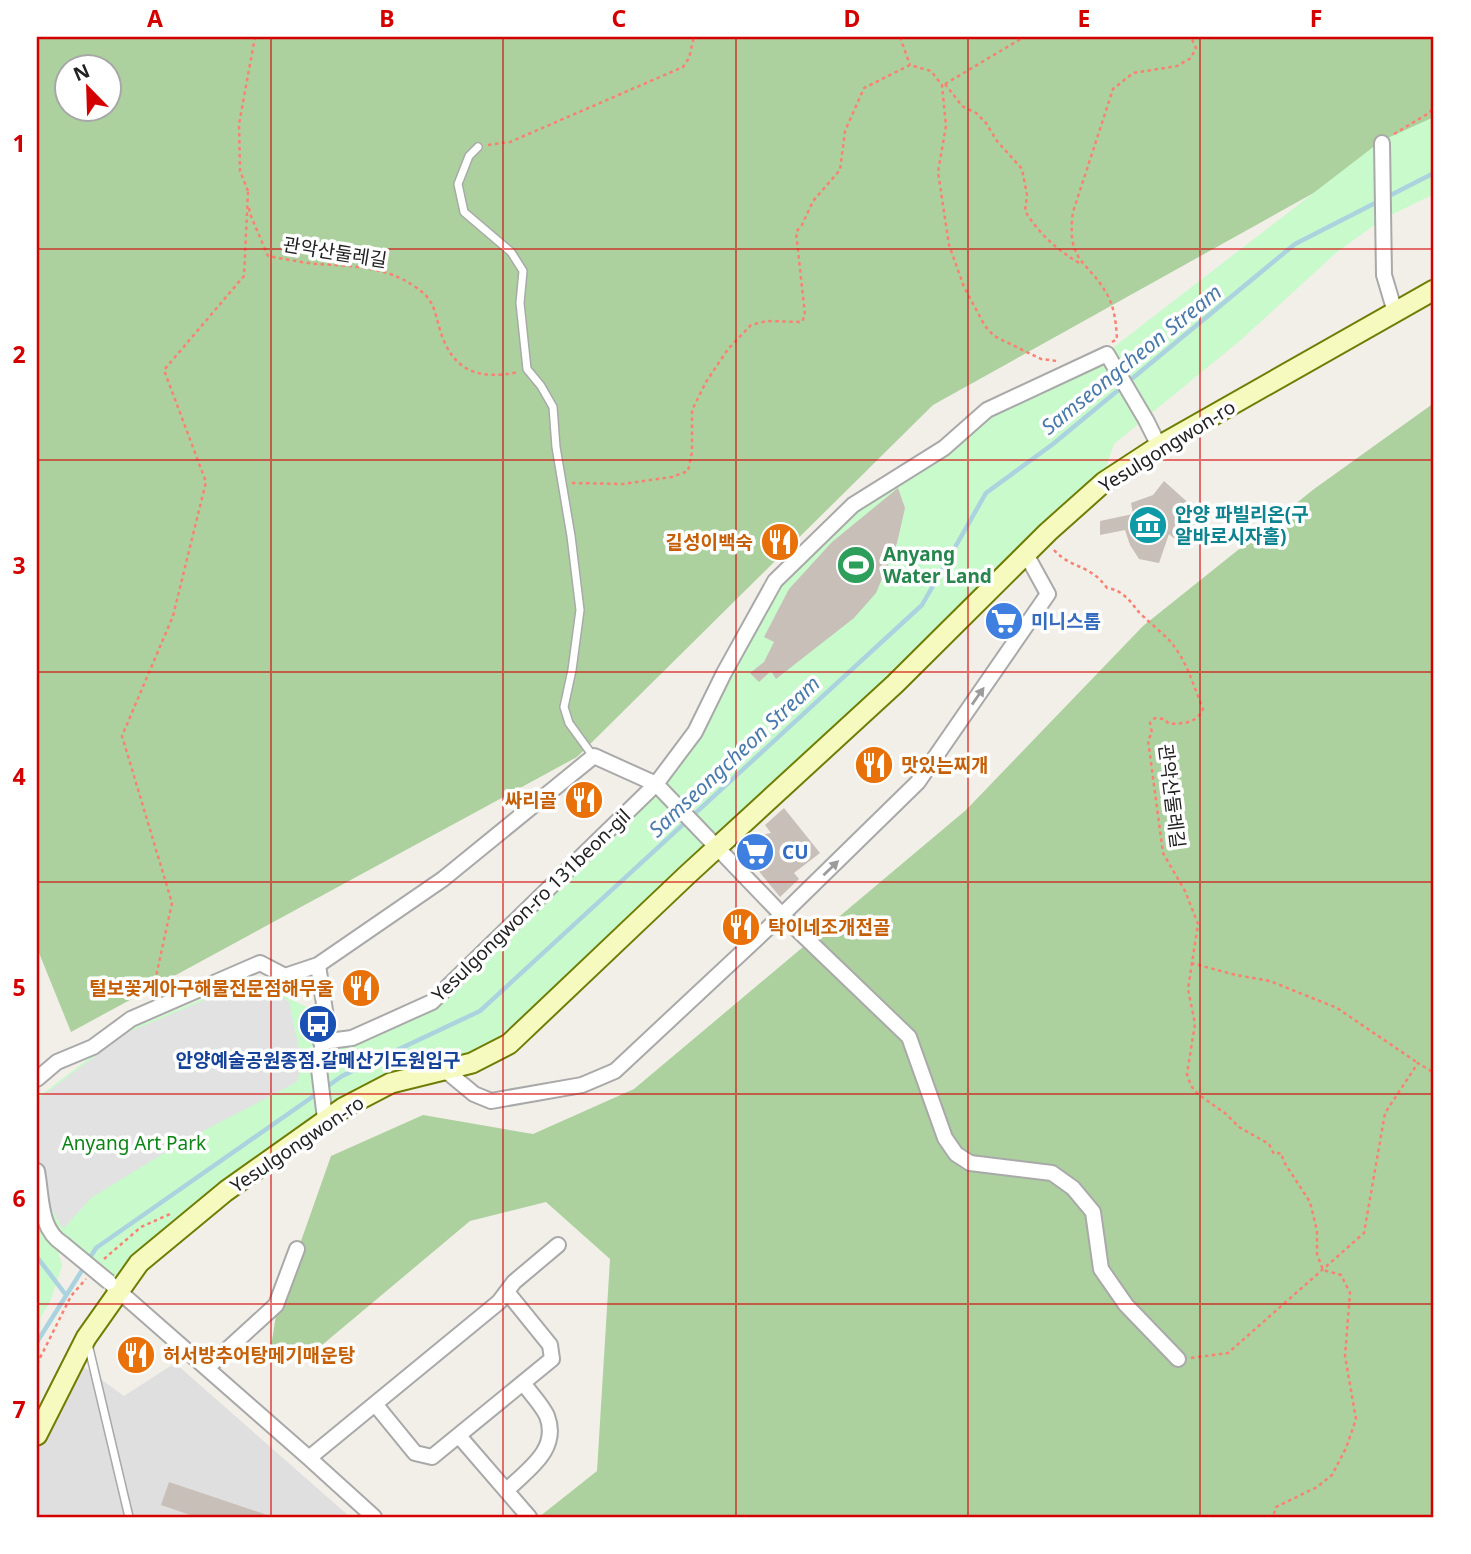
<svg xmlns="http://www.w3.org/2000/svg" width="1471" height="1554" viewBox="0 0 1471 1554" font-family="'Noto Sans','Noto Sans KR',sans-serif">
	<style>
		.residential { fill: #e0dfdf }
		.forest { fill: #add19e; fill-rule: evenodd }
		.park { fill: #c8facc }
		.parking { fill: #e2e2e2 }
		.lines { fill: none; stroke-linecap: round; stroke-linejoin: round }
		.stream { stroke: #aad3df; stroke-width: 4.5 }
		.building { fill: #c7bfb8 }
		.lane-casing { stroke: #a9a9a9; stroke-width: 10 }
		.street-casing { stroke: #a9a9a9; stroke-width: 18 }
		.secondary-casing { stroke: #707d05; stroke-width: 23 }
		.path { stroke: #fa8072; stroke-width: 2.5; stroke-dasharray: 3.5 3.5; stroke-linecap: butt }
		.lane { stroke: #fff; stroke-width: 7 }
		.street { stroke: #fff; stroke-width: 14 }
		.secondary { stroke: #f7fabf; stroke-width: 19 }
		.street-bridge-casing { stroke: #a9a9a9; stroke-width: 18; stroke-linecap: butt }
		.street-bridge { stroke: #fff; stroke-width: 14 }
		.oneway { fill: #9c9c9c }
		.grid { fill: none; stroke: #d40000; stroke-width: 2; stroke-opacity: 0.55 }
		.labels { text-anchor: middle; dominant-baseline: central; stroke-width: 7; stroke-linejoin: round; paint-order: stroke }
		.street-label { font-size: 19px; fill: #222; stroke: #fff }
		.culture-label { font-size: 19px; font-weight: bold; fill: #0d838f; stroke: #fff; text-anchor: start }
		.food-label { font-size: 19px; font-weight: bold; fill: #c56008; stroke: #fff; text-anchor: end }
		.leisure-label { font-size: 19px; font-weight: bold; fill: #27864d; stroke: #fff; text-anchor: start }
		.shop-label { font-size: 19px; font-weight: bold; fill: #366cbe; stroke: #fff; text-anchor: start }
		.transit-label { font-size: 19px; font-weight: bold; fill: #164399; stroke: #fff }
		.park-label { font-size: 19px; fill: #0c8416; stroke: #fff }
		.water-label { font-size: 21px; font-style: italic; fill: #4a7aab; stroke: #fff }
		.neatline { fill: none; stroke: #d40000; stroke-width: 2.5 }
		.grid-label { font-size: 23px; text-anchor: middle; font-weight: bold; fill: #d40000 }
	</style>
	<rect width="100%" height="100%" fill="#f2efe9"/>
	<path class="residential" d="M 73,1359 L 124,1396 L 175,1363 L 350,1517 L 37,1517 L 37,1439 Z"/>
	<path class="forest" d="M 37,37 L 1434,37 L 1434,126 L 933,405 L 577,757 L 71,1032 L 37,948 ZM 66,66 L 108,66 L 108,108 L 66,108 Z
		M 1434,403 L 1434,1517 L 539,1517 L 597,1471 L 610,1259 L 546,1202 L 470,1221 L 303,1361 L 269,1359 L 277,1309 L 331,1156 L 423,1115 L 533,1134 L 634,1089 L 966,810 L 1143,626 L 1314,489 Z"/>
	<path class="park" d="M 1434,117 L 1434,194 L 1383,219 L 1337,252 L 1242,339 L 1114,444 L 1102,478 L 717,845 L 471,1061 L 343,1106 L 118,1289 L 54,1238 L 37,1173 L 37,1098 L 125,1031 L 258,976 L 282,995 L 326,1016 L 321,1040 L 351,1037 L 432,1001 L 656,782 L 749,627 L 775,580 L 853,504 L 908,470 L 986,409 L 1106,353 L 1381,141 Z
		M 37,1211 L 41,1232 L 57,1247 L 62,1266 L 50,1302 L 37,1323 Z"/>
	<path class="parking" d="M 258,978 L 289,1002 L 302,1063 L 297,1082 L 182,1142 L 91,1198 L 63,1229 L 46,1200 L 37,1168 L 37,1100 L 126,1033 Z"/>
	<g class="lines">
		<path class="stream" d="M 325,1088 L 342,1076 L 480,1011 L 922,605 L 986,493 L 1053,444 L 1295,244 L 1434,173
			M 37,1257 L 66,1295
			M 37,1342 L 96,1248 L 318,1093"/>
	</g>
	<path class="building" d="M 1164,481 L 1203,516 L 1179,543 L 1169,534 L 1159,563 L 1139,559 L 1130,545 L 1125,530 L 1100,535 L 1100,521 L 1133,514 L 1131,503 L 1153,495 Z
		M 898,488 L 905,508 L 897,543 L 876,593 L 854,618 L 776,679 L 771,671 L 759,682 L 750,673 L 764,662 L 774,642 L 764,637 L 789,589 L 832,542 Z
		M 784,808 L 820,853 L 794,873 L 799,879 L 780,897 L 743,852 L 746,838 L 771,833 L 765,825 Z
		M 169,1482 L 267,1515 L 267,1517 L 196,1517 L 161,1505 Z"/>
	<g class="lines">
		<g class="lane-casing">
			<path id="lane" d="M 478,147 L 469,156 L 458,184 L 464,212 L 511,252 L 523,271 L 520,303 L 527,369 L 541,386 L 553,407 L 556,447 L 571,536 L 580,610 L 572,670 L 564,707 L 569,723 L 593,756
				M 88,1344 L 129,1517"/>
		</g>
		<g class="street-casing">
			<path id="street" d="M 1382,143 L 1384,275 L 1395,312
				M 318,965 L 326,1017 L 319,1069 L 325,1119
				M 321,1042 L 352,1038 L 432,1002 L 656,784 L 695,732 L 724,673 L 775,581 L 853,505 L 944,448 L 987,410 L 1107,354 L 1146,420 L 1159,446
				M 445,1070 L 474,1094 L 491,1101 L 582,1085 L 615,1071 L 782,915 L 918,782 L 1048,594 L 1026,554
				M 37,1079 L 57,1062 L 93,1047 L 131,1019 L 260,963 L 285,976 L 318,965 L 443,879 L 594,756 L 656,784 L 782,915 L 909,1037 L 945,1138 L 956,1154 L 970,1163 L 1052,1173 L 1073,1188 L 1093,1212 L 1101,1269 L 1126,1305 L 1178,1359
				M 37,1171 C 42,1197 39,1229 63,1244
				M 113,1286 L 309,1458 L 374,1517
				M 207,1368 L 276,1305 L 297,1249
				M 375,1404 L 415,1453 L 432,1457 L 552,1359 L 550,1345 L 507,1292
				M 459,1436 L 529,1517
				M 309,1458 L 499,1302 L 514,1282 L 558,1245
				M 507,1490 C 527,1470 560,1450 547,1416 C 542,1405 531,1394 524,1384"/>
		</g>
		<g class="secondary-casing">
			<path id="secondary" d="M 37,1435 L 86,1338 L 139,1263 L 226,1191 L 343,1108 L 391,1083 L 472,1063 L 509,1044 L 687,875 L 895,684 L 1048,532 L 1104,482 L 1159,446 L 1434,290"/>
		</g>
		<path class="path" d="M 900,37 L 910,65
			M 945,84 L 962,106 L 976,113 L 986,123 L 997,141 L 1022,169 L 1027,195 L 1025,211 C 1040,235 1057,250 1081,264
			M 945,84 L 1024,37
			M 1394,134 L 1429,113 L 1434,107
			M 488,145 L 510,142 L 683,67 L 689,58 L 694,37
			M 248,191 L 240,171 L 239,124 L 255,37
			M 249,208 L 250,214 L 268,256 C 284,259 300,262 316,264 C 350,266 385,266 414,286 C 434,299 434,309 440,330 C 453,372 478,380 519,372
			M 1112,342 L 1117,339 C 1116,324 1115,310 1108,296 C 1088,259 1066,264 1073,212 L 1113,89 L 1133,73 L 1177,66 L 1191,58 L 1196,48 L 1191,37
			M 572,483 L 623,484 L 672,477 L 688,471 L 692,452 L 692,410 L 706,382 L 728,349 L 751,325 L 767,321 L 802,322 L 805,315 L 796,232 L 802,225 L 813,201 L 840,170 L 845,131 L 864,88 L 910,65 L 931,71 L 942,85 L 946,126 L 938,172 L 949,245 L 964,287 L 985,326 L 994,336 L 1041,359 L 1057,361
			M 1054,550 C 1071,569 1090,564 1107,588 C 1121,590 1129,599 1137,610 C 1144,618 1160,631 1169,640 C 1187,660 1193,685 1203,709 C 1196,724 1184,723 1169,724 L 1164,719 L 1155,718 L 1150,723 L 1152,733 L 1148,740 L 1163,853 L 1185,891 L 1198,924 L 1188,989 L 1195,1024 L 1187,1074 L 1191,1086 L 1198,1094 L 1226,1114 L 1239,1127 L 1269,1144 L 1274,1154 L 1281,1153 L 1284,1162 L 1310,1202 L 1317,1231 L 1317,1254 L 1323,1270 L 1341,1275 L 1350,1293 L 1345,1356 L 1356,1419 L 1346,1448 L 1332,1475 L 1317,1487 L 1276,1507 L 1273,1517
			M 1191,963 L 1236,975 L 1270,981 L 1337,1008 L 1418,1063
			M 152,995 L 172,903 L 122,736 L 173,616 L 206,482 L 164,370 L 244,276 L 248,192
			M 104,1259 L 141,1227 L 170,1214
			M 1191,1358 L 1228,1353 L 1364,1233 L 1385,1113 L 1418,1063 L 1434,1073
			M 37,1364 L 71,1296 L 86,1279"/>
		<use href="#lane" class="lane"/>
		<use href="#street" class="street"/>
		<use href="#secondary" class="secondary"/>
		<g class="street-bridge-casing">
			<path id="street-bridge" d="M 63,1244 L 109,1282"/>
		</g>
		<use href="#street-bridge" class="street-bridge"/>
	</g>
	<defs><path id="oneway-solid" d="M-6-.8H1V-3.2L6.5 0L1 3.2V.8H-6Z" transform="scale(1.75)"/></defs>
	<g class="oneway">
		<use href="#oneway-solid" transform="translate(978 696) rotate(-55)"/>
		<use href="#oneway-solid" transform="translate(831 868) rotate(-44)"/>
	</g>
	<path class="grid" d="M 271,37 L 271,1517M 503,37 L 503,1517M 736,37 L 736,1517M 968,37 L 968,1517M 1200,37 L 1200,1517M 37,249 L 1434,249M 37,460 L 1434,460M 37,672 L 1434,672M 37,882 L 1434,882M 37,1094 L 1434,1094M 37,1304 L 1434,1304"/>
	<defs>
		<g id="museum-disc" transform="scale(2.0125)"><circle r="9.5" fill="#0f9aa8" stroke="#fff"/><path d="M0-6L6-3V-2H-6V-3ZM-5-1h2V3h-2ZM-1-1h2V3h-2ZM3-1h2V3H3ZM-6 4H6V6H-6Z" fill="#fff"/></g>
		<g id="restaurant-disc" transform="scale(2.0125)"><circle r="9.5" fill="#e8710a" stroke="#fff"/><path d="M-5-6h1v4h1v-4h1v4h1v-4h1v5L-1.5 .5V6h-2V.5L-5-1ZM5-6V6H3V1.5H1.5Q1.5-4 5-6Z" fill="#fff"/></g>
		<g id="stadium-disc" transform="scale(2.0125)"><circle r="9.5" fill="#2e9e5b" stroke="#fff"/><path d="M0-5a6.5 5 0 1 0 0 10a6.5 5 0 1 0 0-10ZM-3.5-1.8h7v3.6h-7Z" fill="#fff"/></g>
		<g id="supermarket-disc" transform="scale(2.0125)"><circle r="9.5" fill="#3f7fe0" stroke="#fff"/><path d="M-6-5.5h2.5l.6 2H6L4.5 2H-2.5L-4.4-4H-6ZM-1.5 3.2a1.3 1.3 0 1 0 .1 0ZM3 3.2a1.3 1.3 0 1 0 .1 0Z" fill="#fff"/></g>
		<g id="bus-disc" transform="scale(2.0125)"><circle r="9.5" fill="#1a4fb4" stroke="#fff"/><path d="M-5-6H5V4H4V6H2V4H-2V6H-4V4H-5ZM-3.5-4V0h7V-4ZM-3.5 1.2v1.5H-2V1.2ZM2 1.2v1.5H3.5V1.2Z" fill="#fff"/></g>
	</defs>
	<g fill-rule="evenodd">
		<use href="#museum-disc" x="1148" y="525"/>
		<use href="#restaurant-disc" x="780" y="542"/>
		<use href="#stadium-disc" x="856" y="565"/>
		<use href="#supermarket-disc" x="1004" y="621"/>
		<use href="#restaurant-disc" x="874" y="765"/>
		<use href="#restaurant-disc" x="584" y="800"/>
		<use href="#supermarket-disc" x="755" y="852"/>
		<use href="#restaurant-disc" x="741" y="927"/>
		<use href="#restaurant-disc" x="361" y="988"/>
		<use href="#bus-disc" x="318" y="1024"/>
		<use href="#restaurant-disc" x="136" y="1355"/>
	</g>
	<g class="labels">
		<g class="street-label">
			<text transform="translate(335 252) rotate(9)">관악산둘레길</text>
			<text transform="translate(1167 446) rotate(-32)">Yesulgongwon-ro</text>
			<text transform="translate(1172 796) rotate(83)">관악산둘레길</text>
			<text transform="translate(531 905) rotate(-44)">Yesulgongwon-ro 131beon-gil</text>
			<text transform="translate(297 1144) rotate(-34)">Yesulgongwon-ro</text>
		</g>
		<g class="culture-label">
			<text x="1175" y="514">안양 파빌리온(구<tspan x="1175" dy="22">알바로시자홀)</tspan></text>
		</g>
		<g class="food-label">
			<text x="753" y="542">길성이백숙</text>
			<text x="901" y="765" text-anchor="start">맛있는찌개</text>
			<text x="557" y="800">싸리골</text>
			<text x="768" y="927" text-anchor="start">탁이네조개전골</text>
			<text x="334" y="988">털보꽃게아구해물전문점해무울</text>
			<text x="163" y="1355" text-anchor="start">허서방추어탕메기매운탕</text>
		</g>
		<g class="leisure-label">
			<text x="883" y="554">Anyang<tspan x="883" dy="22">Water Land</tspan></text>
		</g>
		<g class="shop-label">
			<text x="1031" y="621">미니스톱</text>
			<text x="782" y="852">CU</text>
		</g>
		<g class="transit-label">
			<text x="318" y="1060">안양예술공원종점.갈메산기도원입구</text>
		</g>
		<g class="park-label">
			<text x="134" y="1143">Anyang Art Park</text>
		</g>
		<g class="water-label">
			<text transform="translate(1131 359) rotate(-39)">Samseongcheon Stream</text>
			<text transform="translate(734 756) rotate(-43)">Samseongcheon Stream</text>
		</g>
	</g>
	<rect width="1471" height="1554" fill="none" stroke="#ffffff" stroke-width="77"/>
	<g transform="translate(88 88) rotate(337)"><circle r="33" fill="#ffffff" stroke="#a7a7a7" stroke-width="2"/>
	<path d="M0-5L12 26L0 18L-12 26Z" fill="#d40000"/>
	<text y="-10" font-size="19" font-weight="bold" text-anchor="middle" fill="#222222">N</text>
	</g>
	<rect x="38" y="38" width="1394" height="1478" class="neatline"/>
	<g class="grid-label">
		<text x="155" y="27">A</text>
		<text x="387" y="27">B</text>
		<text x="619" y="27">C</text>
		<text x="852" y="27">D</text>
		<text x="1084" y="27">E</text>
		<text x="1316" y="27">F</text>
		<text x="19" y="152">1</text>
		<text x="19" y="363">2</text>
		<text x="19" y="574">3</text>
		<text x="19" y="785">4</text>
		<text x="19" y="996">5</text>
		<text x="19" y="1207">6</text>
		<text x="19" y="1418">7</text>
	</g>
</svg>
